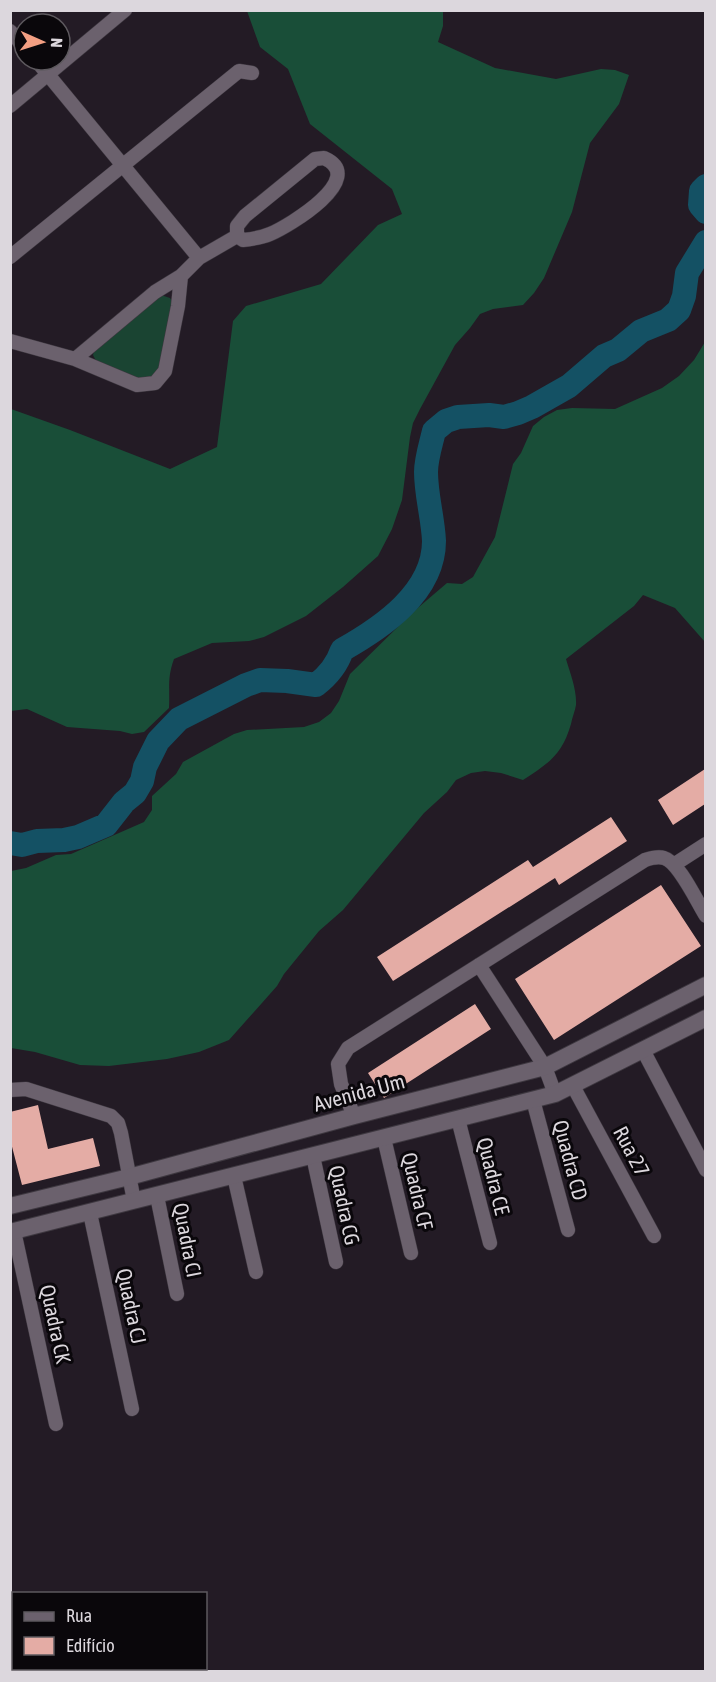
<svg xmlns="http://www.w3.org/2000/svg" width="716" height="1682" viewBox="0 0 716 1682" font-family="'Asap Condensed',sans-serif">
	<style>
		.green { fill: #1a4432 }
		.forest { fill: #194e38 }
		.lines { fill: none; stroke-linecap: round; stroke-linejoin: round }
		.river { stroke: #145164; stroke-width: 24 }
		.building { fill: #e4aca5 }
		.minor-casing { stroke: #3e3840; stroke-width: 15 }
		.tertiary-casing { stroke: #3e3840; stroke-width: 18 }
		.minor { stroke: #6b616d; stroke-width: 14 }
		.tertiary { stroke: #6b616d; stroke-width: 16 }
		.labels { text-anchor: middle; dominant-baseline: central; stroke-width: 6; stroke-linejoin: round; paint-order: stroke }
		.street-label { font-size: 21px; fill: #dcd7dd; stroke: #0a070b }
	</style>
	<rect width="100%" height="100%" fill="#231b25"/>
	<path class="green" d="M 161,295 L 170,298 L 173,303 L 160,368 L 150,379 L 140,379 L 96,361 L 93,355 L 95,348 Z"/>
	<path class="forest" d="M 247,11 L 443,11 L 443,26 L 438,42 L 495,68 L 556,79 L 601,69 L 615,70 L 629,75 L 619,104 L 590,143 L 572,212 L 544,278 L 534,293 L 523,305 L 493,309 L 480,314 L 470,328 L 455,345 L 420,409 L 413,423 L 410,437 L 402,500 L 392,529 L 378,556 L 343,587 L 306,616 L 264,637 L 249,641 L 212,643 L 174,659 C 167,678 170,688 169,708 L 144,732 L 132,734 L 120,731 L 67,727 L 27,709 L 11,711 L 11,409 L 70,430 L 170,469 L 217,447 L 233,321 L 246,306 L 321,284 L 378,225 L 402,214 L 392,189 L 310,124 L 288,69 L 260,47 Z
		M 705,342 L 705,642 L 675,608 L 643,595 L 634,606 L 566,659 C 570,673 577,690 576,705 C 575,711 572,718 571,724 C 562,755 549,763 523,780 L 501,773 L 485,771 L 471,773 L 456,780 L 447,792 L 424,813 L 343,910 L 319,931 L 284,974 L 277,986 L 229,1040 L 199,1052 L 167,1059 L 109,1066 L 80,1065 L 35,1052 L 11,1048 L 11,871 L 26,868 L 56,855 L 71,854 L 144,822 L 152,810 L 152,796 L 176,774 L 183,762 L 234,734 L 247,730 L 304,727 L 319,722 L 331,713 L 339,701 L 350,674 L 413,612 L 447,583 L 462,584 L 473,577 L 495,537 L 513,464 L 521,453 L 533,426 L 544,417 L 557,410 L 572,408 L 615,409 L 662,388 L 679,376 L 694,360 Z"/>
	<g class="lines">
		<path class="river" d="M 706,186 L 701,191 L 700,205 L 706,212
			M 10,843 L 22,845 L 37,841 L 64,840 L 78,837 L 106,825 L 124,802 L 135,793 L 142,781 L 145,767 L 158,741 L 179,719 L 246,685 L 260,680 L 287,681 L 316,685 C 329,675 337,665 342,650 C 381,628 434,593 434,541 C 433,518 426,495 426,472 C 426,459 431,444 434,431 L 446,421 L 458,417 L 489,415 L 504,417 L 518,413 L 532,407 L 569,386 L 604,356 L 618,350 L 641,331 L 668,320 L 679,310 L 684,296 L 687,273 L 706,242"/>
	</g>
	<path class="building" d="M 705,769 L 705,804 L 673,825 L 658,800 Z
		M 611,817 L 627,841 L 559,885 L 555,878 L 393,981 L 377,957 L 528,860 L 533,867 Z
		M 661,885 L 701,946 L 554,1040 L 515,979 Z
		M 475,1004 L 491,1029 L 384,1098 L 368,1073 Z
		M 38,1105 L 48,1149 L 93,1138 L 100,1166 L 22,1185 L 10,1139 L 10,1112 Z"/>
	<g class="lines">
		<g class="minor-casing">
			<path id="minor" d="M 10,31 L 24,47
				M 36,60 L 199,258
				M 10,106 L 125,10
				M 324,158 C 369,178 289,226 270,234 C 261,238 252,239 243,240 L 237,236 L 237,226 L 245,216 L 315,159 Z
				M 10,257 L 239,71 L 252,73
				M 10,341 L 75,359 L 137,385 L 155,383 L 165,371 L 178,306 L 181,276
				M 75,359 L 155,292 L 181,276 L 199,258 L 237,236
				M 675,864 L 706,844
				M 479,965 L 545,1067 L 555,1094
				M 643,1050 L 706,1170
				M 573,1086 L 654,1236
				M 10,1090 L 26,1089 L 111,1116 L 118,1123 L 121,1133 L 134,1201
				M 533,1100 L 568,1230
				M 354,1116 L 341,1084 L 338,1064 L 348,1048 L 645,860 C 651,858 658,856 664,858 C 679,862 697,902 706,916
				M 458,1119 L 490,1243
				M 384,1138 L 411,1253
				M 313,1156 L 336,1262
				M 234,1176 L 256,1272
				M 157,1196 L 177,1294
				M 90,1213 L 132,1409
				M 14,1231 L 56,1424"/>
		</g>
		<g class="tertiary-casing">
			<path id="tertiary" d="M 10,1206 L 129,1177 L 354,1116 L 545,1067 L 706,985
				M 10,1232 L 555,1094 L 706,1018"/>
		</g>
		<use href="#minor" class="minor"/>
		<use href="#tertiary" class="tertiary"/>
	</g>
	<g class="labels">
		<g class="street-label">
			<text transform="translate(359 1092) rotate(-15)">Avenida Um</text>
			<text transform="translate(632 1151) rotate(62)">Rua 27</text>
			<text transform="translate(571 1160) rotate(75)">Quadra CD</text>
			<text transform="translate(494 1176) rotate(76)">Quadra CE</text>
			<text transform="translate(418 1191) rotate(77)">Quadra CF</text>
			<text transform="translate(345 1205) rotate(78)">Quadra CG</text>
			<text transform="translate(188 1240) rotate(79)">Quadra CI</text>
			<text transform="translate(132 1306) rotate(78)">Quadra CJ</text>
			<text transform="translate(56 1324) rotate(78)">Quadra CK</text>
		</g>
	</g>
	<rect width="716" height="1682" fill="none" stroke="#dcd7dd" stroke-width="24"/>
	<rect x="12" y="1592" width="195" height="78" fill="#0a070b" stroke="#5e5a5f" stroke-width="1.5"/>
	<rect x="24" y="1612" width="30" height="9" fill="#6b616d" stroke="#5e5a5f" stroke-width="1.5"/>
	<text x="66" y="1622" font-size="18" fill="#dcd7dd">Rua</text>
	<rect x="24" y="1637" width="30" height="18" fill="#e4aca5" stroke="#5e5a5f" stroke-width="1.5"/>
	<text x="66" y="1652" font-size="18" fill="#dcd7dd">Edifício</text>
	<g transform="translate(42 42) rotate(93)"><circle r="28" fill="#0a070b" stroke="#5e5a5f" stroke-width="1.5"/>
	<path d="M0-4.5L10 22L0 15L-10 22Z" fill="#f39f83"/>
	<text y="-9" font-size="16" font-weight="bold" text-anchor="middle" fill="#dcd7dd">N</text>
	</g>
</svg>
